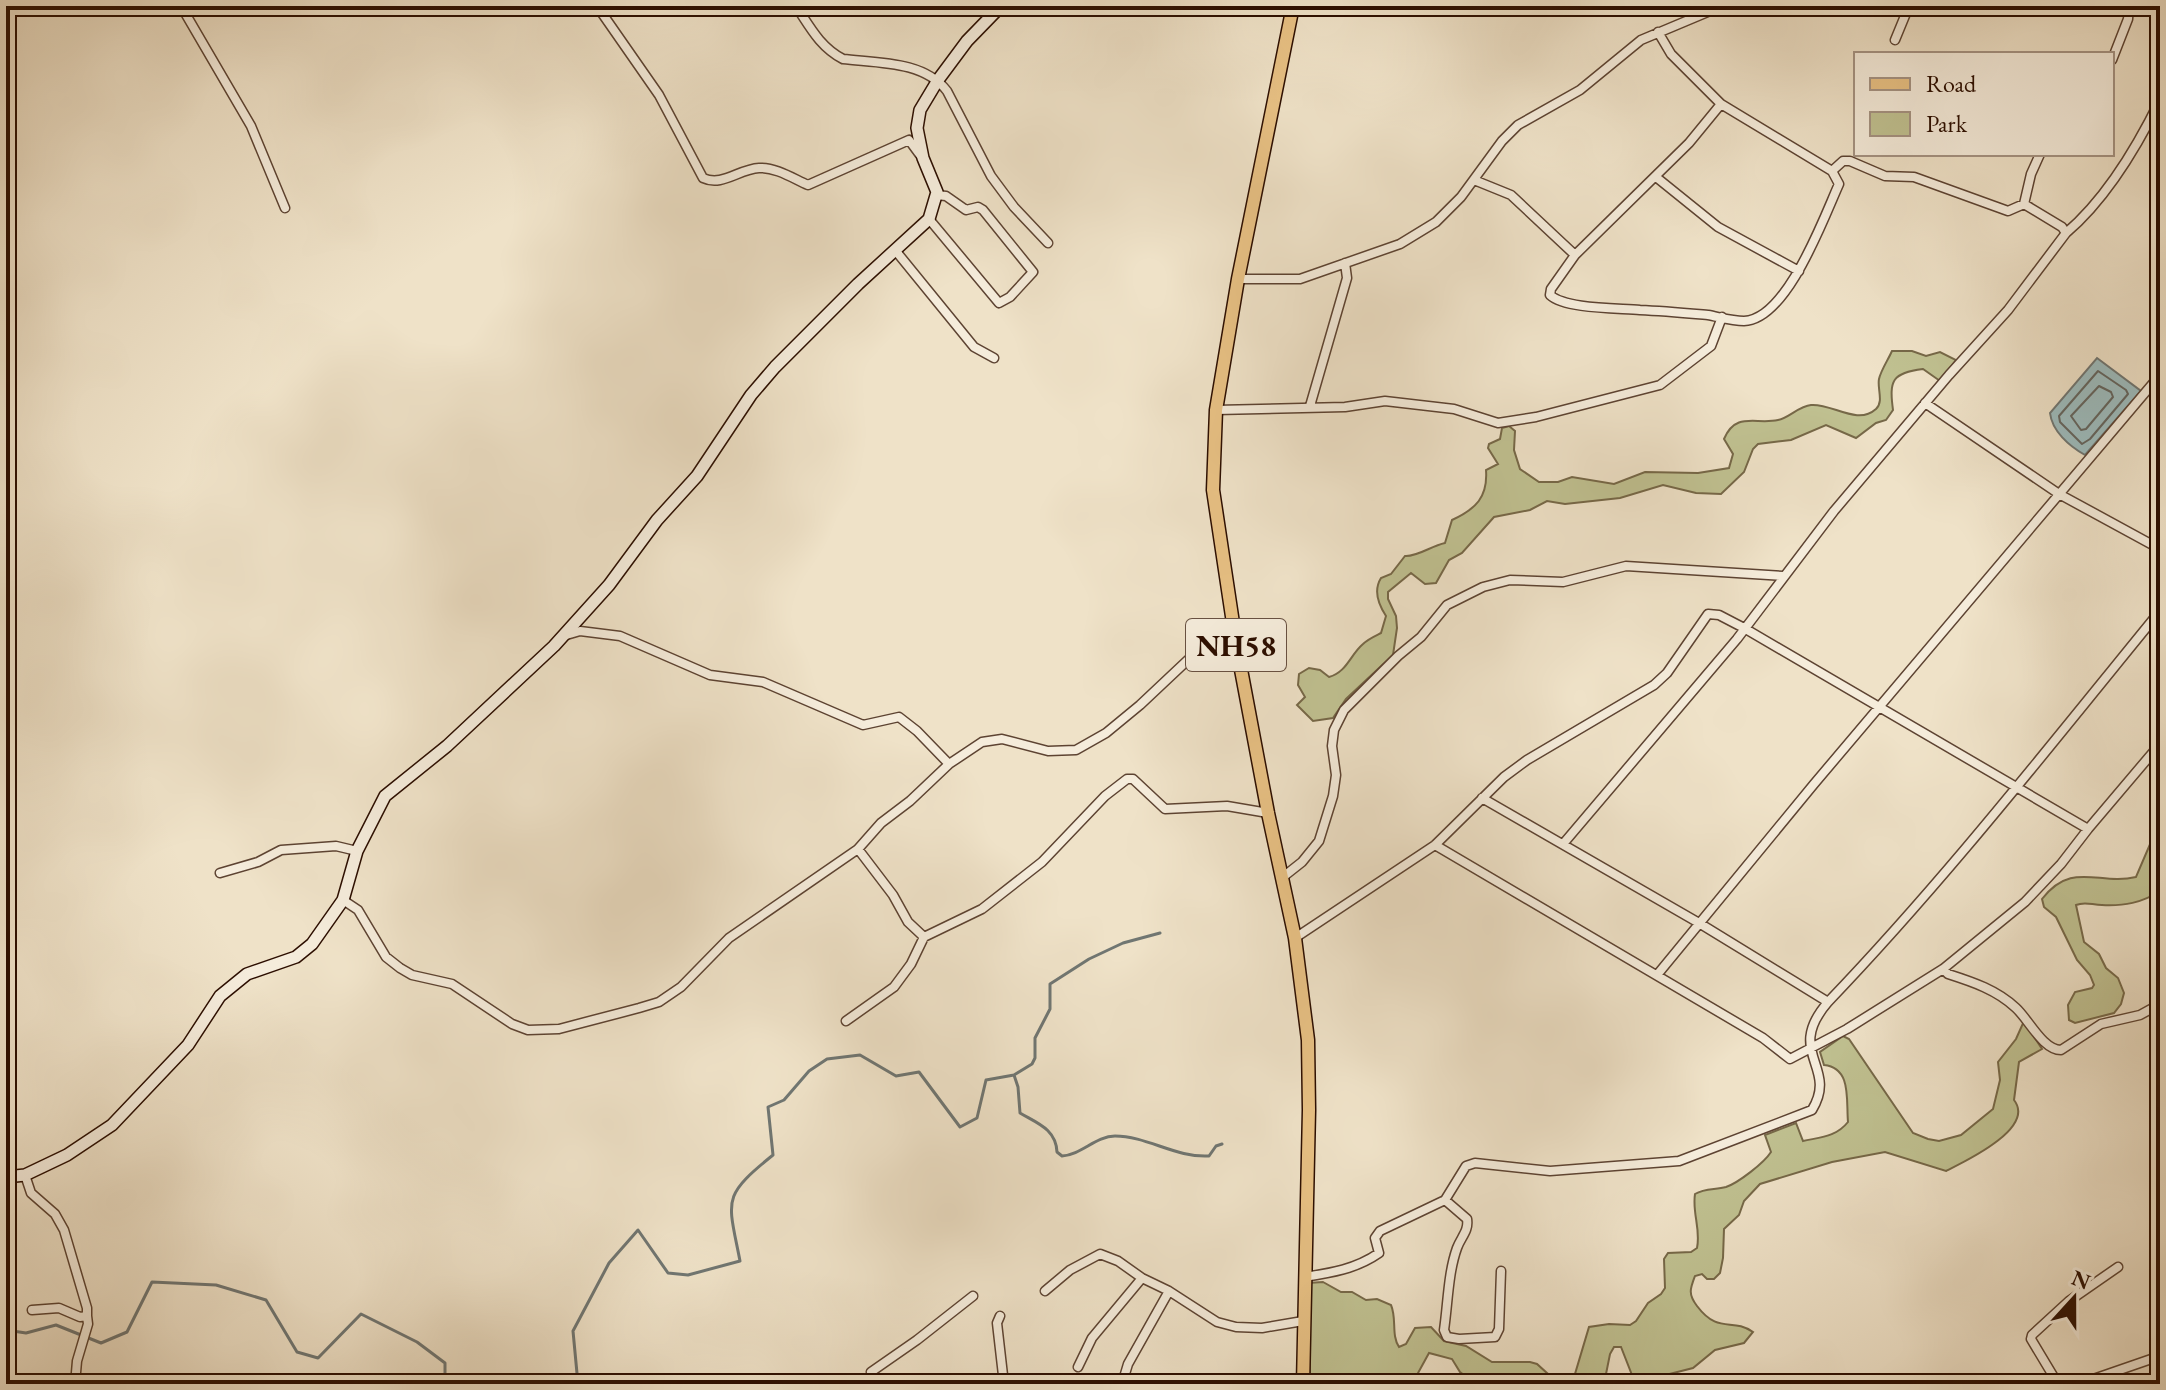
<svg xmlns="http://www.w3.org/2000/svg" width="2166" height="1390" viewBox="0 0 2166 1390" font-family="'EB Garamond',serif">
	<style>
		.green { fill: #c0c191; stroke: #766848; stroke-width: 2 }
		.water { fill: #9dbcbe; stroke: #707672; stroke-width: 2 }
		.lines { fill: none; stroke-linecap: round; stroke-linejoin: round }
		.shore { stroke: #64655f; stroke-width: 2 }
		.stream { stroke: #707672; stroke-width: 3 }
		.street-casing { stroke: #5d4332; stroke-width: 11 }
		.secondary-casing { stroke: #2c0e00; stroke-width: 14 }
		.primary-casing { stroke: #2c0e00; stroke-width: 15 }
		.street { stroke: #f5ecdb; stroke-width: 8 }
		.secondary { stroke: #f5ecdb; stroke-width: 11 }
		.primary { stroke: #e8c184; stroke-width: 12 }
		.labels { text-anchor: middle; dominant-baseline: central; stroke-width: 8; stroke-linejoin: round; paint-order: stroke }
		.shield { fill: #f5ecdb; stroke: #685142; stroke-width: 2 }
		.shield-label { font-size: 30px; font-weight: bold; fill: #2c0e00 }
	</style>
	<rect width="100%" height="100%" fill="#efe2c8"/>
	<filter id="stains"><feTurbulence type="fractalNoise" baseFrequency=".0025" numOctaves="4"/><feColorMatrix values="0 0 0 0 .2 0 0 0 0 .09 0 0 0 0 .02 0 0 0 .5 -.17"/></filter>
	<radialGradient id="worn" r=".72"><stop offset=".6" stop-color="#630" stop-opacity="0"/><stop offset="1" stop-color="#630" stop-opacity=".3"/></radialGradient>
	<path class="green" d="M 1892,351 L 1912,351 L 1926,356 L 1940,352 L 1956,360 L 1940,381 L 1923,369 C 1892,373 1889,380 1893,410 L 1886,420 L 1876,423 L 1856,438 L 1826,425 L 1791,440 L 1758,444 L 1753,449 L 1744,472 L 1721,494 L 1696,493 L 1663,485 L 1620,498 L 1565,504 L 1547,501 L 1530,510 L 1494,517 L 1462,553 L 1449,560 L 1436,583 L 1425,584 L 1411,573 L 1388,592 L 1388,599 L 1396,616 L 1397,628 L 1393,655 L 1346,699 L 1333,718 L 1313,721 L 1297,705 L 1305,697 L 1298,685 L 1299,674 L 1309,668 L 1320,670 L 1329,677 C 1347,672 1350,655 1363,644 C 1368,639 1375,636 1381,633 L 1386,616 C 1378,604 1373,591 1381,578 L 1391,574 L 1405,556 C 1417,557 1431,546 1445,543 L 1452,520 C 1476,509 1488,497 1486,470 L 1498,464 L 1488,448 L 1489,444 L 1500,439 L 1502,428 L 1509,426 L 1515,431 L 1514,450 L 1520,469 L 1539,482 L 1558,482 L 1572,477 L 1614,484 L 1645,472 L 1698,473 L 1729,468 L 1733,454 L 1724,439 C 1736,411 1756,425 1778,420 C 1789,418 1799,406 1811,405 C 1832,403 1857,426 1876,409 C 1884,402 1877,388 1879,379 C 1881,370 1888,360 1892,351 Z
		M 2160,821 L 2160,891 C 2142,903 2124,906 2102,905 C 2092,905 2085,901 2076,905 L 2084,942 L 2099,954 L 2106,968 L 2118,978 L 2124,993 L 2121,1004 L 2114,1013 L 2075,1023 L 2069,1020 L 2068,1005 L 2075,992 L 2092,988 L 2094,985 L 2090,975 L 2077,960 L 2056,917 L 2044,907 L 2042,899 C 2072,860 2099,886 2136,877 Z
		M 2024,1021 L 2042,1049 L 2019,1062 L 2014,1100 C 2036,1128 1966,1161 1946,1171 L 1885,1152 L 1832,1162 L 1760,1184 L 1744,1201 L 1739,1215 L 1724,1229 L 1723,1258 L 1720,1273 L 1714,1279 L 1707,1279 L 1702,1274 L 1695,1276 C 1690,1289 1688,1294 1697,1306 C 1719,1335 1732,1317 1753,1332 L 1744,1343 L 1715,1350 L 1693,1368 L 1646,1380 L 1632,1375 L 1621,1347 L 1614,1347 L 1610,1354 L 1604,1384 L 1572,1384 L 1589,1327 L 1609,1324 L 1630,1325 L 1636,1321 L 1648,1303 L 1661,1294 L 1665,1288 L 1664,1259 L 1668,1253 L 1691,1252 L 1697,1248 C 1701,1229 1692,1213 1695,1194 C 1705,1188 1715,1190 1726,1187 C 1738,1183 1764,1163 1771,1152 L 1765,1135 L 1796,1123 L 1803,1141 C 1821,1137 1836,1137 1848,1122 C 1846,1100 1852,1068 1824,1065 L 1820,1052 L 1843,1036 L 1849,1039 L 1913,1133 L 1928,1139 L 1939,1141 L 1961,1135 L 1993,1109 L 2000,1080 L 1998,1062 L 2016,1039 Z
		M 1323,1282 L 1341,1292 L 1352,1292 L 1366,1300 L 1377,1299 L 1391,1305 C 1397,1319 1391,1335 1399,1347 L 1406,1344 L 1415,1328 L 1431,1327 L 1444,1341 L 1466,1346 L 1492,1362 L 1530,1362 L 1537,1364 L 1548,1374 L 1554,1384 L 1476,1384 L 1460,1372 L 1452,1359 L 1429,1353 L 1412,1384 L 1310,1384 L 1308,1283 Z"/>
	<path class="water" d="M 2097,358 L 2141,391 L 2085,455 C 2069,446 2052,431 2050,413 Z"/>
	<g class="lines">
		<path class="shore" d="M 2098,371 L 2126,390 L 2128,394 L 2090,439 L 2082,444 L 2060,422 L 2059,416 Z
			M 2099,386 L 2111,392 L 2113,397 L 2086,429 L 2081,430 L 2071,416 Z"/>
		<path class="stream" d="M 1014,1075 L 1018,1087 L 1020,1113 C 1037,1123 1056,1129 1057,1152 L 1062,1156 C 1081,1155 1096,1136 1115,1136 C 1147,1136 1176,1158 1209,1156 L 1216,1146 L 1222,1144
			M 6,1330 L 26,1333 L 56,1325 L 101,1343 L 127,1332 L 152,1282 L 216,1285 L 266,1300 L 297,1352 L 318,1358 L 361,1314 L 417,1342 L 445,1363 L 445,1384
			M 578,1384 L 573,1331 L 609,1263 L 638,1230 L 668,1273 L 688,1275 L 740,1261 C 728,1199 721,1197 773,1155 L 768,1107 L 784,1100 L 809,1071 L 827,1059 L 860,1055 L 896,1076 L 919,1072 L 960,1127 L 977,1118 L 986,1080 L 1014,1075 L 1032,1064 L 1035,1058 L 1035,1038 L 1050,1009 L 1050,984 L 1089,959 L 1123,943 L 1160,933"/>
		<g class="street-casing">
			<path id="street" d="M 181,6 L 251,126 L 285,208
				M 597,6 L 659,95 L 703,178 C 722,187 739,169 759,168 C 776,167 794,179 808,185 L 909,140 L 920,155
				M 796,6 C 810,27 820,47 843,59 C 878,63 924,61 947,91 L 991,176 L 1014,207 L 1048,243
				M 1895,40 L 1909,6
				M 2112,60 L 2128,19 L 2129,6
				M 1721,104 L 1832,171 L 1843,161 L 1850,161 L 1885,176 L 1914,177 L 2008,211 L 2024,204 L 2062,227 L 2066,233
				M 1656,177 L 1718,227 L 1799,271
				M 1474,180 L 1511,195 L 1575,255 L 1689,143 L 1721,104 L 1671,54 L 1658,32
				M 2024,204 L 2031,174 L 2040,154
				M 929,219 L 999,303 L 1010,297 L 1033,272 L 983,210 L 978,207 L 966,210 L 946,196 L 936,195
				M 895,250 L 974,347 L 994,358
				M 1575,255 L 1551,289 L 1550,295 C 1565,309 1618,308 1640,310 C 1663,311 1685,313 1708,315 C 1719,317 1732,321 1744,321 C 1787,320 1824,217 1839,184 L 1832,171
				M 1238,279 L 1300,279 L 1400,244 L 1436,222 L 1461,197 L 1502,141 L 1518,125 L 1580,90 L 1641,40 L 1722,6
				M 1925,403 L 2059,494 L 2160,549
				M 1310,406 L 1347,278 L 1345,263
				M 1216,410 L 1345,407 L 1385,401 L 1454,409 L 1498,423 L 1536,417 L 1660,385 L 1711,346 L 1722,317
				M 563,636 L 580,631 L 620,636 L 710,675 L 763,682 L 863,725 L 899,717 L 917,731 L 949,764
				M 1563,844 L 1737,639 L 1834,511 L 1949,375 L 2008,310 L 2066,233 C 2106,199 2137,147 2160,100
				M 1435,845 L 1763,1038 L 1790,1059 L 1847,1029 L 1943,969 L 2025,902 L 2061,864 L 2088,829
				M 858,849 L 893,895 L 908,922 L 924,937
				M 220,873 L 258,862 L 281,850 L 336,846 L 357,851
				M 1283,877 L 1302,862 L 1319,841 L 1333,796 L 1336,775 L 1332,746 L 1334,730 L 1344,710 L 1398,656 L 1421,637 L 1447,605 L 1483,587 L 1510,580 L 1563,582 L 1626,566 L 1783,576
				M 343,900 L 358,910 L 386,957 L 400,968 L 412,975 L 452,984 L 512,1024 L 528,1030 L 559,1029 L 639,1008 L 659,1002 L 681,987 L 729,938 L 858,849 L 881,823 L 910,801 L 949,764 L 982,742 L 1002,739 L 1048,751 L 1076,750 L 1106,733 L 1140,705 L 1191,657 L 1206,648 L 1236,643
				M 1295,938 L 1435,845 L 1504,777 L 1527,760 L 1654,685 L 1667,673 L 1708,614 L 1719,615 L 1744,628 L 2088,829 L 2160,744
				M 1943,969 L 1948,974 C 1973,982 1997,990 2016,1008 C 2029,1020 2043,1050 2061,1050 L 2101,1024 L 2140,1015 L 2160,1004
				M 1657,975 L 1814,784 L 2160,375
				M 1828,1002 C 1946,879 2052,743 2160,611
				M 846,1021 L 894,987 L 911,964 L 924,937 L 982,909 L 1042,862 L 1105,796 L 1127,779 L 1133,779 L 1165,809 L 1227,806 L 1268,813
				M 25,1175 L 31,1193 L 55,1214 L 64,1230 L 87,1308 L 87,1316 L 80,1317 L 59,1308 L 32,1310
				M 1445,1200 L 1467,1219 C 1469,1231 1461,1237 1457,1248 C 1448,1273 1448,1303 1444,1330 L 1447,1337 L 1459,1339 L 1495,1337 L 1499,1329 L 1501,1271
				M 1304,1277 C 1331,1273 1356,1269 1379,1253 L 1375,1238 L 1380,1231 L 1445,1200 L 1466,1166 L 1475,1163 L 1550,1171 L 1679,1161 L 1812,1110 C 1839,1066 1784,1053 1828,1002 L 1699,923 L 1482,798
				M 1045,1291 L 1070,1270 L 1100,1254 L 1118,1261 L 1142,1278 L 1169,1291 L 1217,1322 L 1236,1327 L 1262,1328 L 1303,1321
				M 1000,1316 L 997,1323 L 1004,1384
				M 1078,1367 L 1092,1338 L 1142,1278
				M 871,1372 L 917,1340 L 973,1296
				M 75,1384 L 77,1361 L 88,1324 L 87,1316
				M 1122,1384 L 1128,1364 L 1169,1291
				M 2058,1384 L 2031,1339 L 2032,1335 L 2069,1301 L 2118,1267
				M 2079,1384 L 2160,1356"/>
		</g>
		<g class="secondary-casing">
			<path id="secondary" d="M 6,1177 L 25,1175 L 67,1155 L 112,1125 L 188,1045 L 220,996 L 247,974 L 296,957 L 312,944 L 343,900 L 357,851 L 385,796 L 447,746 L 554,646 L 609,585 L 657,520 L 697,476 L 751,395 L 775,367 L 858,284 L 929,219 L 937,192 L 923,158 L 917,128 L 920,110 L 938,80 L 967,41 L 1001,6"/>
		</g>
		<g class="primary-casing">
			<path id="primary" d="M 1293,6 L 1238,279 L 1216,410 L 1213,490 L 1236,643 L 1268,813 L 1295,938 L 1308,1040 L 1309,1110 L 1303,1384"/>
		</g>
		<use href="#street" class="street"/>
		<use href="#secondary" class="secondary"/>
		<use href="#primary" class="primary"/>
	</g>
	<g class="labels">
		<rect class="shield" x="1186" y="619" width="100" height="52" rx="6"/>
		<g class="shield-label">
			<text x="1236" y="645">NH58</text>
		</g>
	</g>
	<rect width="2166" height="1390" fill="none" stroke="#efe2c8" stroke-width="32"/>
	<rect x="8" y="8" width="2150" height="1374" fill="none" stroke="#2c0e00" stroke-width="4"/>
	<rect x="16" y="16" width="2134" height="1358" fill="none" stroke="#2c0e00" stroke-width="2"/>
	<rect x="1854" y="52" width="260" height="104" fill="#f5ecdb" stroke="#a59383" stroke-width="2"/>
	<rect x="1870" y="78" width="40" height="12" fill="#e8c184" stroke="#a59383" stroke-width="2"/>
	<text x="1926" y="92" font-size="24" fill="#2c0e00">Road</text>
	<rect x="1870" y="112" width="40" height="24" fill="#c0c191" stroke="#a59383" stroke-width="2"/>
	<text x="1926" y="132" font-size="24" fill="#2c0e00">Park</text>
	<g transform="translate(2074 1298) rotate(21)" stroke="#f5ecdb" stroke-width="6" paint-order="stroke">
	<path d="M0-6L14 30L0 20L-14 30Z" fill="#2c0e00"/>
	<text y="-12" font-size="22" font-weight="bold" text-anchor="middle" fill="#2c0e00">N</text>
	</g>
	<rect width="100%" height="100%" filter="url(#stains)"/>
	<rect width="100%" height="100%" fill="url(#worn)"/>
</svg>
